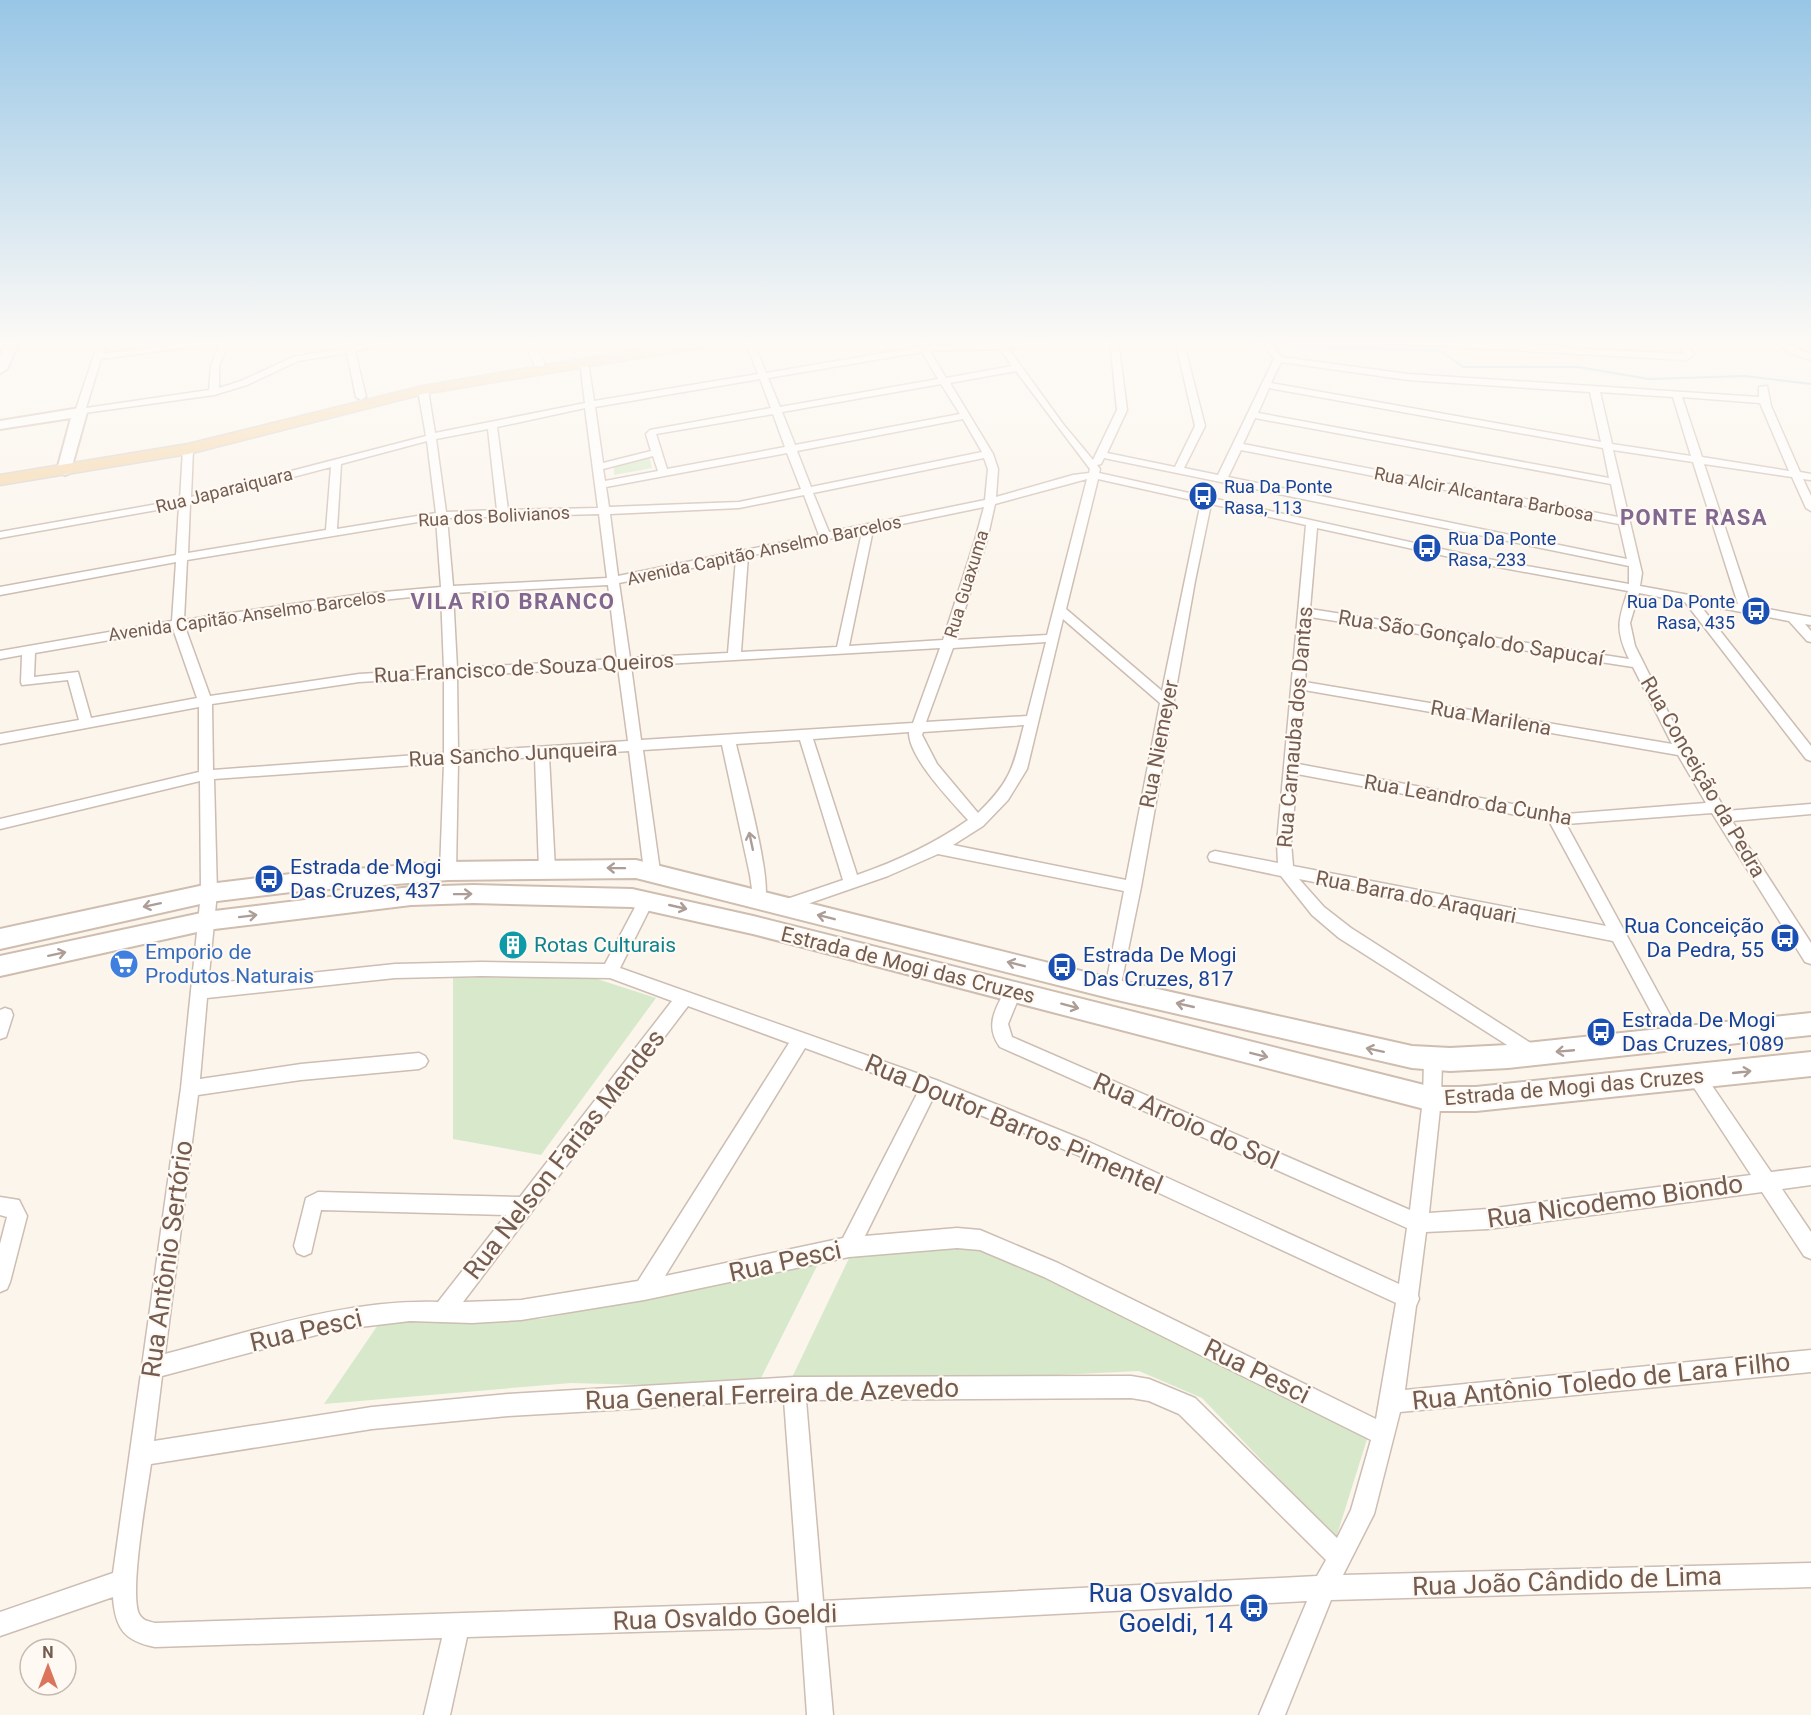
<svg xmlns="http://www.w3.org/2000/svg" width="1811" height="1715" viewBox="0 0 1811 1715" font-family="Roboto,sans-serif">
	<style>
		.residential { fill: #f3e7da }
		.green { fill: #d7e9ca }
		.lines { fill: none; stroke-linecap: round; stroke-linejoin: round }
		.stream { stroke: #a8cfd5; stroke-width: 2 }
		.minor-casing { stroke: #cdbdb2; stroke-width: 3 }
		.tertiary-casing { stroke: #cdbdb2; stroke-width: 2 }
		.secondary-casing { stroke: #cfbdaf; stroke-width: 4 }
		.primary-casing { stroke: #d8d1ce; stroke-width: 3 }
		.minor { fill: #fff; fill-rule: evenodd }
		.tertiary { fill: #fff; fill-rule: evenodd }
		.secondary { fill: #fff; fill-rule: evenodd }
		.primary { fill: #f4d6aa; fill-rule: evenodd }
		.oneway { stroke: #ac9d96 }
		.labels { text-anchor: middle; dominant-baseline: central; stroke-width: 4.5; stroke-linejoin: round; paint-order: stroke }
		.far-transit-label { font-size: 18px; fill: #164399; stroke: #fef9f2; text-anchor: start }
		.far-street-label { font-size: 18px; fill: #755c50; stroke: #fef9f2 }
		.street-label { font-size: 21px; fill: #755c50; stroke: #fef9f2 }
		.transit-label { font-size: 21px; fill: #164399; stroke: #fef9f2; text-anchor: start }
		.culture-label { font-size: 21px; fill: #0d838f; stroke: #fef9f2; text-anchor: start }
		.shop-label { font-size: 21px; fill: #366cbe; stroke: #fef9f2; text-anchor: start }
		.far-district-label { font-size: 22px; font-weight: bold; letter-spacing: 1.5px; fill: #826890; stroke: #fef9f2 }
		.near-street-label { font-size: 26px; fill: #755c50; stroke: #fef9f2 }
		.near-transit-label { font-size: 26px; fill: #164399; stroke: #fef9f2; text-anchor: end }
	</style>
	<rect width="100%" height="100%" fill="#fbf5ec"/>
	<path class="residential" d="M 109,340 L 228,340 L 105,356 Z"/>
	<path class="green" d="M 649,455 L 652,468 L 614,475 L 614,463 Z
		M 591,977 L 656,998 L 541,1155 L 453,1139 L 453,978 Z
		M 979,1249 L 1102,1303 L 1368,1436 L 1336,1538 L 1202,1398 L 1139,1371 L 787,1388 L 852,1252 Z
		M 819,1262 L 756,1388 L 571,1383 L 324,1404 L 382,1319 L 541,1319 Z"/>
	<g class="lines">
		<path class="stream" d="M 1223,340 L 1252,345 L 1439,350 L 1463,367 L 1578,367 L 1649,379 L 1745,376 L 1811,384"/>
		<g class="minor-casing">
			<path id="minor" d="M 99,340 L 107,340 L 103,354 L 207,340 L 230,340 L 219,366 L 219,388 L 241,381 L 293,357 L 345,348 L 344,340 L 352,340 L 354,346 L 392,340 L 408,340 L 355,351 L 366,397 L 361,400 L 356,397 L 347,353 L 298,361 L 247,385 L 214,395 L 77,414 L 75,412 ZM 220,343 L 211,366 L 209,390 L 86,408 L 101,359 Z
				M 642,340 L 650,340 L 653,344 L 646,346 Z
				M 745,340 L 753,340 L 766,373 L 919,347 L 916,342 L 919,340 L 923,340 L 927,346 L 996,344 L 994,340 L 1002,340 L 1005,343 L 1053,340 L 1049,343 L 1008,348 L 1063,424 L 1093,460 L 1117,410 L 1110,340 L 1118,340 L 1127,410 L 1107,453 L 1175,467 L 1195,426 L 1175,340 L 1183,340 L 1205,426 L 1184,468 L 1218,475 L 1274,359 L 1261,340 L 1269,340 L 1281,357 L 1408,374 L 1759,397 L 1759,387 L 1767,386 L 1771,406 L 1800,472 L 1811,474 L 1811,480 L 1803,479 L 1811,496 L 1811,511 L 1806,508 L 1792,477 L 1704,464 L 1751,606 L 1811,617 L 1811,625 L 1805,624 L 1811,631 L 1811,642 L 1807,641 L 1789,621 L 1699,604 L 1811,746 L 1811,761 L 1806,759 L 1685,602 L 1639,593 L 1630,623 L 1635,646 L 1675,726 L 1726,811 L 1811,804 L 1811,814 L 1732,821 L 1811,943 L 1811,964 L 1805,962 L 1712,813 L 1566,824 L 1681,1035 L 1684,1040 L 1681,1045 L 1675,1047 L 1669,1045 L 1613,941 L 1299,879 L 1324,907 L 1351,928 L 1540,1049 L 1543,1054 L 1540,1059 L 1534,1062 L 1339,938 L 1312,915 L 1281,876 L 1210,861 L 1208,857 L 1210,853 L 1215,851 L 1278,863 L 1277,843 L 1306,525 L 1211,504 L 1195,581 L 1141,887 L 1119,994 L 1113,996 L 1107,994 L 1105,989 L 1124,891 L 938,854 L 888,876 L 784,912 L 778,910 L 776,906 L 778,902 L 843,880 L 800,740 L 736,744 C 742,770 774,885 764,903 L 754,903 L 750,875 L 722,745 L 643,750 L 660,871 L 657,875 L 647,875 L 644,871 L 629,751 L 549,756 L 555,869 L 552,873 L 542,873 L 539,869 L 535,757 L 458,762 L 456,871 L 453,875 L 443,875 L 440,871 L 444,763 L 214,779 L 217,893 L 208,984 L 395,964 L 482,962 L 605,964 L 641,896 L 651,896 L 654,900 L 620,968 L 936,1080 L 1089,1142 L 1399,1284 L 1407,1228 L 1000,1047 C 984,1025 996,1008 1007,987 L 1013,985 L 1019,987 L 1021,992 L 1008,1024 L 1012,1037 L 1410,1210 L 1423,1099 L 1424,1060 L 1427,1055 L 1433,1052 L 1439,1055 L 1442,1060 L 1441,1099 L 1429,1213 L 1488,1209 L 1751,1175 L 1687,1077 L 1690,1071 L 1696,1069 L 1702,1071 L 1771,1172 L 1811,1167 L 1811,1185 L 1782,1189 L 1811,1232 L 1811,1259 L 1804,1256 L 1762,1192 L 1488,1229 L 1426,1232 L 1418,1295 L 1419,1299 L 1416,1306 L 1405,1390 L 1811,1350 L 1811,1372 L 1400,1412 L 1374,1514 L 1343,1575 L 1811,1563 L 1811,1587 L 1331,1600 L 1285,1715 L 1259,1715 L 1307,1601 L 825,1626 L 833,1715 L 807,1715 L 801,1627 L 467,1637 L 450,1715 L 424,1715 L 442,1638 L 155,1647 C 124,1641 115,1628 113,1597 L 0,1636 L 0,1612 L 113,1573 L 181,1088 L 201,893 L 200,781 L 0,829 L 0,819 L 199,772 L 199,707 L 0,744 L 0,734 L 79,720 L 68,680 L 22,685 L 21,682 L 22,655 L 0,659 L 0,651 L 172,621 L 176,562 L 0,595 L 0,587 L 176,555 L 179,506 L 0,538 L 0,532 L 180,500 L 183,449 L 188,446 L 193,449 L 191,497 L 426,436 L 418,390 L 423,387 L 428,390 L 435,433 L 585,403 L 580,362 L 584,359 L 588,362 L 594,401 L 758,374 ZM 1000,349 L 1012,366 L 946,378 L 930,351 ZM 922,352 L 938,379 L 780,407 L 768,378 ZM 1281,362 L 1408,380 L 1590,392 L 1601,442 L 1271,383 ZM 1016,371 L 1090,469 L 1089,473 L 1073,475 L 996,497 L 998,469 L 993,454 L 950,383 ZM 760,379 L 771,408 L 650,430 L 646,434 L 651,451 L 603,463 L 595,407 ZM 941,384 L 960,414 L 795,445 L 782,412 ZM 1269,388 L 1603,448 L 1609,478 L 1258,413 ZM 1600,392 L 1673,397 L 1691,456 L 1612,444 ZM 1682,397 L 1760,403 L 1789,471 L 1702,457 ZM 585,408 L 598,508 L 508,510 L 497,427 ZM 773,414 L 785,447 L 667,469 L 656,434 ZM 1255,418 L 1611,484 L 1618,517 L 1243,444 ZM 963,419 L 982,452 L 811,487 L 797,451 ZM 488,429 L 497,510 L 446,512 L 436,439 ZM 427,441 L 436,513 L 337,529 L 341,464 ZM 1241,450 L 1619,524 L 1627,559 L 1228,477 ZM 1613,450 L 1693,462 L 1738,604 L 1640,586 L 1642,573 ZM 787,453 L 801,489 L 739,502 L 609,507 L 606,487 ZM 653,456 L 658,471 L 605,481 L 603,469 ZM 984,458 L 988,469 L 985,500 L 829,532 L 813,493 ZM 1104,458 L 1629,566 L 1629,584 L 1482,558 L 1099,473 L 1100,469 L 1097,465 L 1101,464 ZM 331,467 L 326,530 L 188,553 L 190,504 ZM 1087,479 L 1047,635 L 955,640 L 987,540 L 995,504 ZM 1098,479 L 1201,502 L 1162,691 L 1066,609 ZM 804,495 L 819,535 L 618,576 L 610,514 L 739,508 ZM 984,507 L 975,540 L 943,640 L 849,646 L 873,530 ZM 599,514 L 607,578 L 453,586 L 447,518 ZM 436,519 L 441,587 L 362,594 L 184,620 L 187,560 ZM 1317,528 L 1482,564 L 1628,591 C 1618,620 1615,630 1629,659 L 1310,609 ZM 862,532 L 837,647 L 741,652 L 748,556 ZM 736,559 L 728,653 L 630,658 L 619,583 ZM 608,585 L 617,659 L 457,668 L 453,593 ZM 441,594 L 444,669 L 359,674 L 210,696 L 185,627 L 362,602 ZM 1310,617 L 1633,667 L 1672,744 L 1305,682 ZM 1063,619 L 1160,703 L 1126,880 L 953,845 L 983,826 L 1008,800 L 1027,769 ZM 173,629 L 197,698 L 91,718 L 78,672 L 34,677 L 35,653 ZM 1046,642 L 1027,716 L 926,722 L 953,648 ZM 940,648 L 913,723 L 641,740 L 631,666 ZM 618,667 L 628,741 L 458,752 L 457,676 ZM 444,677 L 444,753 L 213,770 L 212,704 L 359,682 ZM 1304,690 L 1678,755 L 1706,803 L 1566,814 L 1298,764 ZM 1024,725 C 1013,768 1011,781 978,813 L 937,764 L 922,735 L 923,732 ZM 909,732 C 908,757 952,802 968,820 C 934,844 897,861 857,875 L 813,739 ZM 1297,774 L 1549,821 L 1606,926 L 1293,866 L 1291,843 ZM 482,976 L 610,978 L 672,1001 L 520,1197 L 318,1192 L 306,1198 L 294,1246 L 297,1253 L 304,1256 L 311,1253 L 321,1210 L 506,1215 L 438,1302 C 345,1299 254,1331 165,1354 L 198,1095 L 301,1080 L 419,1069 L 425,1066 L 428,1061 L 425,1056 L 419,1053 L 301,1064 L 200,1079 L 207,998 L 395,978 ZM 688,1006 L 789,1043 L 638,1281 L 521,1300 L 463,1302 ZM 805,1048 L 919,1090 L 843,1238 L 665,1276 ZM 934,1096 L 1075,1154 L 1396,1303 L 1376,1419 L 1058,1263 L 980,1230 L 957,1228 L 865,1236 ZM 957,1248 L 980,1250 L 1044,1277 L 1371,1440 L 1351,1510 L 1337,1538 L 1195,1398 L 1149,1379 L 1131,1376 L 794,1377 L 508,1394 L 372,1407 L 154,1441 L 162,1376 L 335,1330 L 410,1321 L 472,1323 L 521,1320 L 644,1300 L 849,1257 ZM 1131,1398 L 1149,1401 L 1179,1414 L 1326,1560 L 1317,1576 L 823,1601 L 806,1400 ZM 784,1400 L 799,1602 L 155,1623 C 148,1621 143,1621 139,1614 C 129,1592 147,1493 151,1464 L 372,1429 L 508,1416 Z
				M 1282,340 L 1422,340 L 1685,354 L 1674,340 L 1682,340 L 1694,354 L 1687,360 L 1419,345 L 1286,343 Z
				M 1773,340 C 1786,339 1798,350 1811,354 L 1811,360 L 1790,353 Z
				M 5,1008 L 11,1010 L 13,1015 L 6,1037 L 0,1039 L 0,1010 Z
				M 0,1197 L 19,1200 L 27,1216 L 10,1282 L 7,1289 L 0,1292 L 0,1244 L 7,1217 L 0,1215 Z"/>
		</g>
		<g class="tertiary-casing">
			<path id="tertiary" d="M 522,340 L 533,340 L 545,364 L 543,366 L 535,366 Z"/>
		</g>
		<g class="secondary-casing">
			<path id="secondary" d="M 8,340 L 20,340 L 7,369 L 0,373 L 0,355 Z
				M 80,408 L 87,412 L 70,473 L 65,475 L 57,470 L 71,418 L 0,429 L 0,421 Z
				M 636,860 L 1113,979 L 1412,1046 L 1450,1048 L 1508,1045 L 1811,1013 L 1811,1035 L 1508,1068 L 1450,1071 L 1412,1068 L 1113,999 L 636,878 L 448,880 L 291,892 L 209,902 L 0,949 L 0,929 L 209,884 L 291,874 L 448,862 Z
				M 473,885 L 632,889 L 753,916 L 1432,1087 L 1476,1087 L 1811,1052 L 1811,1076 L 1476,1111 L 1432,1111 L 753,934 L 632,907 L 473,903 L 411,905 L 206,930 L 0,976 L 0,956 L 206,912 L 411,887 Z"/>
		</g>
		<g class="primary-casing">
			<path id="primary" d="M 698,340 L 727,340 L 720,344 L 423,394 L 188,454 L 0,485 L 0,475 L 188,444 L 423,386 Z"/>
		</g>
		<use href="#minor" class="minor"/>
		<use href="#tertiary" class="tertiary"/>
		<use href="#secondary" class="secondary"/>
		<use href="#primary" class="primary"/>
	</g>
	<defs><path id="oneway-shaft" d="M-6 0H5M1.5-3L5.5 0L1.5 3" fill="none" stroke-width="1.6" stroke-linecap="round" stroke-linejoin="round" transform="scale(1.5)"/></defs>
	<g class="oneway">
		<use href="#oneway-shaft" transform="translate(751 841) rotate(-102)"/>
		<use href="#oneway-shaft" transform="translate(616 868) rotate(-179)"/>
		<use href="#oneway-shaft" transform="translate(463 894) rotate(-1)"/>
		<use href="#oneway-shaft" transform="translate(152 905) rotate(168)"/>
		<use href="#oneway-shaft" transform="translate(678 907) rotate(13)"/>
		<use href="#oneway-shaft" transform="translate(248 916) rotate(-7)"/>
		<use href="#oneway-shaft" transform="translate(826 917) rotate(-166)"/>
		<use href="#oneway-shaft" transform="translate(57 954) rotate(-12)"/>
		<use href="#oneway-shaft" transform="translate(1016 964) rotate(-166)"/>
		<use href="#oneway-shaft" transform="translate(1185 1005) rotate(-167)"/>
		<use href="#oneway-shaft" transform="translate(1070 1006) rotate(15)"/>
		<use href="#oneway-shaft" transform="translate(1375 1050) rotate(-168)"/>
		<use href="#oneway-shaft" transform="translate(1565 1051) rotate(175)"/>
		<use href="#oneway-shaft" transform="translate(1259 1055) rotate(14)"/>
		<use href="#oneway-shaft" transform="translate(1742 1072) rotate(-6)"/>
	</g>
	<linearGradient id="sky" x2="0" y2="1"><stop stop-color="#98c6e6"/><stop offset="0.59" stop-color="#fdfaf6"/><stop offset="1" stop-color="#fdfaf6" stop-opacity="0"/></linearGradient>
	<rect width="1811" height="580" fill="url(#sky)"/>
	<defs>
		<g id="bus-disc" transform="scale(1.5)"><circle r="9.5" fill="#1a4fb4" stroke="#fef9f2"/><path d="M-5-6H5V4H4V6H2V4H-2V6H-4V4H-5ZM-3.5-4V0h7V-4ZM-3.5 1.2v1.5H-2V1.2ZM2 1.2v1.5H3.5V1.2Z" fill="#fff"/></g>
		<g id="building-disc" transform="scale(1.5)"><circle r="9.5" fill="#0f9aa8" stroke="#fef9f2"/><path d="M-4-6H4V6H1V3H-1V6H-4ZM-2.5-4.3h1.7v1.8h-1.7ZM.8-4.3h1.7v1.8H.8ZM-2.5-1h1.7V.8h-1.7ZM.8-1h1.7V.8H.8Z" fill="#fff"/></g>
		<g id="supermarket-disc" transform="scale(1.5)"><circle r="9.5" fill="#3f7fe0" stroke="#fef9f2"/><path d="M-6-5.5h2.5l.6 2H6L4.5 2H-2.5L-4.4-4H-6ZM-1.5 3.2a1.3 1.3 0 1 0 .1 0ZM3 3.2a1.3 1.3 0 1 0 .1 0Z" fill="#fff"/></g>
	</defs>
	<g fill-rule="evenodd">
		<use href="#bus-disc" x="1203" y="496"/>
		<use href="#bus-disc" x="1427" y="548"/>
		<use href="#bus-disc" x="1756" y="611"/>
		<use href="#bus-disc" x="269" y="879"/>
		<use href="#bus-disc" x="1785" y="938"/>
		<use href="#building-disc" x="513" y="945"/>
		<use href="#supermarket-disc" x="124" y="964"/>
		<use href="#bus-disc" x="1062" y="967"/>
		<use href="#bus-disc" x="1601" y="1032"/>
		<use href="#bus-disc" x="1254" y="1608"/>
	</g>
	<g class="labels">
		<g class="far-transit-label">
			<text x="1224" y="486">Rua Da Ponte<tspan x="1224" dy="21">Rasa, 113</tspan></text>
			<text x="1448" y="538">Rua Da Ponte<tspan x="1448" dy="21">Rasa, 233</tspan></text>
			<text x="1735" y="601" text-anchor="end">Rua Da Ponte<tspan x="1735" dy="21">Rasa, 435</tspan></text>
		</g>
		<g class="far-street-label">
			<text transform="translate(224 490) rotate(-14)">Rua Japaraiquara</text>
			<text transform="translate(1484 494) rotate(11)">Rua Alcir Alcantara Barbosa</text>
			<text transform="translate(494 516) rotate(-3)">Rua dos Bolivianos</text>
			<text transform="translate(764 550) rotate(-12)">Avenida Capitão Anselmo Barcelos</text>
			<text transform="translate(966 584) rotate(-73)">Rua Guaxuma</text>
			<text transform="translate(247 615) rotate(-8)">Avenida Capitão Anselmo Barcelos</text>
		</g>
		<g class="street-label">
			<text transform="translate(1471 638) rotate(9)">Rua São Gonçalo do Sapucaí</text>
			<text transform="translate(524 668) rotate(-3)">Rua Francisco de Souza Queiros</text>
			<text transform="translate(1491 718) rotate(10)">Rua Marilena</text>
			<text transform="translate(1295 727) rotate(-85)">Rua Carnauba dos Dantas</text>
			<text transform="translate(1159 744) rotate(-79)">Rua Niemeyer</text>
			<text transform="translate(513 754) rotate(-3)">Rua Sancho Junqueira</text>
			<text transform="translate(1703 777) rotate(60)">Rua Conceição da Pedra</text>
			<text transform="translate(1468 800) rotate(10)">Rua Leandro da Cunha</text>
			<text transform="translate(1416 897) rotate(11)">Rua Barra do Araquari</text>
			<text transform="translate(908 965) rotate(14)">Estrada de Mogi das Cruzes</text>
			<text transform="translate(1574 1087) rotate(-5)">Estrada de Mogi das Cruzes</text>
		</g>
		<g class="transit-label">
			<text x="290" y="867">Estrada de Mogi<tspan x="290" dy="24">Das Cruzes, 437</tspan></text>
			<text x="1764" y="926" text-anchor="end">Rua Conceição<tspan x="1764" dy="24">Da Pedra, 55</tspan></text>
			<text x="1083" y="955">Estrada De Mogi<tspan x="1083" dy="24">Das Cruzes, 817</tspan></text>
			<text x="1622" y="1020">Estrada De Mogi<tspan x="1622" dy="24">Das Cruzes, 1089</tspan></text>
		</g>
		<g class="culture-label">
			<text x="534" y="945">Rotas Culturais</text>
		</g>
		<g class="shop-label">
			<text x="145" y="952">Emporio de<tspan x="145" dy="24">Produtos Naturais</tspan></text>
		</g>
		<g class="far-district-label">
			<text x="1694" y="517">PONTE RASA</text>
			<text x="513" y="601">VILA RIO BRANCO</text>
		</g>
		<g class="near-street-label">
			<text transform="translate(1186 1121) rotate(24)">Rua Arroio do Sol</text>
			<text transform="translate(1014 1124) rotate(23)">Rua Doutor Barros Pimentel</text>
			<text transform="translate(564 1154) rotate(-52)">Rua Nelson Farias Mendes</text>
			<text transform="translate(1615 1201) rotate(-8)">Rua Nicodemo Biondo</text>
			<text transform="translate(167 1259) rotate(-82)">Rua Antônio Sertório</text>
			<text transform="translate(785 1261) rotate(-12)">Rua Pesci</text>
			<text transform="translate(306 1330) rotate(-13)">Rua Pesci</text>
			<text transform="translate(1257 1371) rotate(26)">Rua Pesci</text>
			<text transform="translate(1601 1381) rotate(-6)">Rua Antônio Toledo de Lara Filho</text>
			<text transform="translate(772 1394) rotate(-2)">Rua General Ferreira de Azevedo</text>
			<text transform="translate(1567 1581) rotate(-2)">Rua João Cândido de Lima</text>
			<text transform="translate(725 1617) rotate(-2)">Rua Osvaldo Goeldi</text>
		</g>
		<g class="near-transit-label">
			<text x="1233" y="1593">Rua Osvaldo<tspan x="1233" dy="30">Goeldi, 14</tspan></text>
		</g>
	</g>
	<g transform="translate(48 1667)"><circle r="28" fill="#fef9f2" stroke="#c7bab1" stroke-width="1.5"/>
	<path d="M0-4.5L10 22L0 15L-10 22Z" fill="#db745b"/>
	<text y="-9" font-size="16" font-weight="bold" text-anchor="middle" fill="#755c50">N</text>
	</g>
</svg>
